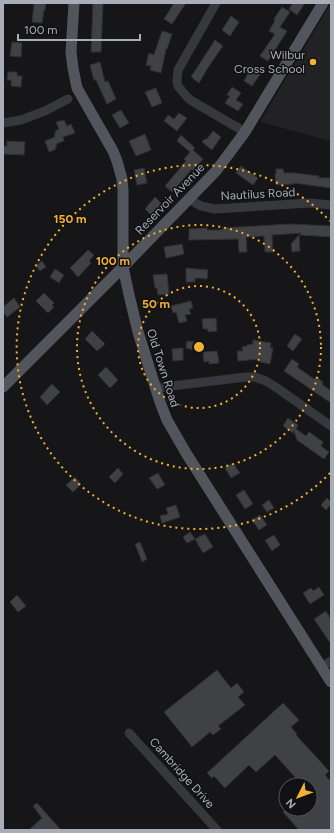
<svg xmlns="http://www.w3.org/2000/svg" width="334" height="833" viewBox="0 0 334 833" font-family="Figtree,sans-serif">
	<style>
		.built { fill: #222225 }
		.building { fill: #404145; stroke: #303034 }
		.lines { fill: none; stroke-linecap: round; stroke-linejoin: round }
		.minor { stroke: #37383d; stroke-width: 9 }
		.major { stroke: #53555c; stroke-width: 11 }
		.ring { fill: none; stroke: #f2b134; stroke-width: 2; stroke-dasharray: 2 4 }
		.poi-dot { fill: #f2b134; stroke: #111113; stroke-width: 1.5 }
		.labels { text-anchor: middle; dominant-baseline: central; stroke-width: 3; stroke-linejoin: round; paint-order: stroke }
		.poi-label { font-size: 12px; fill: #a8adb8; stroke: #111113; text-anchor: end }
		.street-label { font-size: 12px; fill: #a8adb8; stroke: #111113 }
		.centre { fill: #f2b134; stroke: #111113; stroke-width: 2 }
		.ring-label { font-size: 12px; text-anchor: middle; font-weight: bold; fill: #f2b134; stroke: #111113; stroke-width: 3; stroke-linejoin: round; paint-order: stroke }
	</style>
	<rect width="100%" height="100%" fill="#161618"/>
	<path class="built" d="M 331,3 L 331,141 L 260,122 Z"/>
	<path class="building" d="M 36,3 L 46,3 L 45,10 L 44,10 L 42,23 L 32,22 L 34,4 L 36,4 Z
		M 93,3 L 103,3 L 101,52 L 91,52 Z
		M 174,3 L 186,3 L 172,24 L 164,19 Z
		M 293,3 L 305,3 L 297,15 L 289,9 Z
		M 282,7 L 290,12 L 280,27 L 287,31 L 268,61 L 260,56 L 275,34 L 269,31 L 275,21 L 274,19 Z
		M 231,16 L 239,22 L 230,36 L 222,30 Z
		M 162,31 L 172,34 L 167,49 L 166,49 L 161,73 L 150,70 L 151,66 L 146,65 L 149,53 L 154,55 Z
		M 215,40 L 223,46 L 207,69 L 199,83 L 191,77 Z
		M 12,42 L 22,43 L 21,57 L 10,56 Z
		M 100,62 L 105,82 L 108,81 L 116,99 L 107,104 L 96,80 L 94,80 L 90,65 Z
		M 248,66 L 261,73 L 252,86 L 244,81 L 248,74 L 245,72 Z
		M 8,72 L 17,72 L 17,76 L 22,76 L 21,87 L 11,86 L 11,80 L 7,80 Z
		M 232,87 L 241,93 L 236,100 L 243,104 L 238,111 L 225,103 L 230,96 L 227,95 Z
		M 156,88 L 162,103 L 152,107 L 145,92 Z
		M 121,110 L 129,123 L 120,128 L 112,115 Z
		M 179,113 L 187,118 L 177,131 L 164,121 L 168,115 L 174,119 Z
		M 64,120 L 67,126 L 71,124 L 75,133 L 63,137 L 64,141 L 56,144 L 57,146 L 55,147 L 56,149 L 49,152 L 45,141 L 55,137 L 54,134 L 56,133 L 55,131 L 59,129 L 56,122 Z
		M 213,131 L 221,137 L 212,150 L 202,142 L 205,139 L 207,139 Z
		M 145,134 L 151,150 L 136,156 L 129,141 Z
		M 181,135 L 195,148 L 193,150 L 203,159 L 193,171 L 192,169 L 172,192 L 165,186 L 186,161 L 184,159 L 190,152 L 177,141 Z
		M 7,141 L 25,142 L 24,155 L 3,154 L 3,146 L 7,146 Z
		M 241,166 L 258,178 L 253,185 L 236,173 Z
		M 144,168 L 147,183 L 137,185 L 134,170 Z
		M 276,169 L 283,169 L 284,173 L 295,173 L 319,176 L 319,178 L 331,178 L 331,188 L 294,183 L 294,184 L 276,185 L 275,174 L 276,174 Z
		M 155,197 L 162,204 L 151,215 L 145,209 Z
		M 290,224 L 331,226 L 331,237 L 300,235 L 301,233 L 272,235 L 273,252 L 265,252 L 264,236 L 246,237 L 247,252 L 239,252 L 238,239 L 189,240 L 189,229 L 207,228 L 207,230 L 222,230 L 223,228 Z
		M 299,235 L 300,251 L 292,252 L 291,244 Z
		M 182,244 L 184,254 L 166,258 L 164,247 Z
		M 88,250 L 94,255 L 89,261 L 91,263 L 78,277 L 70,268 Z
		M 42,261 L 46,267 L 40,271 L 36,266 Z
		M 186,268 L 208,270 L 207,279 L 195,278 L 195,282 L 186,282 Z
		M 55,269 L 64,275 L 59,283 L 50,277 Z
		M 167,274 L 169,294 L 158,295 L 157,288 L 155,288 L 153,275 Z
		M 44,293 L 54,303 L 52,305 L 54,307 L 48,313 L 36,301 Z
		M 14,298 L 20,307 L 7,317 L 3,312 L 3,307 Z
		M 191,301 L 193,308 L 189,309 L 191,314 L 185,315 L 187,321 L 179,323 L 176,312 L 173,313 L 171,306 Z
		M 216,318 L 217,331 L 208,332 L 208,329 L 203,329 L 202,319 Z
		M 92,331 L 105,344 L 97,351 L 85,339 Z
		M 295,334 L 302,339 L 293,351 L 287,346 Z
		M 253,340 L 271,343 L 270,348 L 273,348 L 270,364 L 260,362 L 260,359 L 238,361 L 237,351 L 243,351 L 242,347 L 247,346 L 247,345 L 253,344 Z
		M 187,341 L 195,342 L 194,350 L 186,348 Z
		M 183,348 L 183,360 L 173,361 L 172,349 Z
		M 217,351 L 219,363 L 209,364 L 209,361 L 204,362 L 203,352 Z
		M 292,359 L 299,364 L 297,367 L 314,379 L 316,377 L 323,382 L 322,384 L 331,391 L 331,403 L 284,371 Z
		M 106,367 L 118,380 L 110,388 L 98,375 Z
		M 52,384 L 60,392 L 47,405 L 40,397 Z
		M 288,418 L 298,425 L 296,429 L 306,436 L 309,432 L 323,442 L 321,446 L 329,452 L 324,459 L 297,440 L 294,431 L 293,433 L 283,426 Z
		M 233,463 L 240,473 L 231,478 L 225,468 Z
		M 118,468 L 123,474 L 115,483 L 109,477 Z
		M 158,473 L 165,485 L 157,489 L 149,478 Z
		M 75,477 L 81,484 L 73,492 L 66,485 Z
		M 244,490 L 253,504 L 245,509 L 236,495 Z
		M 327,498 L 331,502 L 331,504 L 326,510 L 321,505 Z
		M 269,500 L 274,508 L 267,512 L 262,505 Z
		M 176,505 L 180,517 L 162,523 L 160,516 L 168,514 L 166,508 Z
		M 260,515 L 267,525 L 259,530 L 252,520 Z
		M 190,532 L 195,539 L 187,543 L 183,537 Z
		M 205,534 L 213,547 L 203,553 L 195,539 Z
		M 274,535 L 280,545 L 272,551 L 265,540 Z
		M 140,542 L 147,559 L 142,562 L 135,544 Z
		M 319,587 L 324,595 L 310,604 L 303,593 L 311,588 L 313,591 Z
		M 17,595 L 26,606 L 18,612 L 10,602 Z
		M 326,611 L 331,620 L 331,644 L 314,619 Z
		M 217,670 L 231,688 L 237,683 L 244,692 L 238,697 L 245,705 L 218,726 L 221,729 L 213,735 L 210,732 L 192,747 L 164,712 Z
		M 283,703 L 299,720 L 291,727 L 297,734 L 296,735 L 329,771 L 325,775 L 331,782 L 331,830 L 299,830 L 283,812 L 286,809 L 310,809 L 310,785 L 302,785 L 275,755 L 256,772 L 249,765 L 225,788 L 214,776 L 212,778 L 207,773 Z
		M 37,803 L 61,830 L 29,830 L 42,818 L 33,806 Z"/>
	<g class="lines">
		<path class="minor" d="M 216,3 L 178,70 L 177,82 L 178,86 L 187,97 L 192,101 L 245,132
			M 3,123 L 21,120 L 45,111 L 68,99
			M 189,199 L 201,206 L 215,209 L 310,203 L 331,205
			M 155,388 L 246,377 L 255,377 L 266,381 L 277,388 L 331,426
			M 321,667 L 331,661
			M 129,733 L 217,830"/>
		<path class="major" d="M 74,3 L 71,52 L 73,68 L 77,88 L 113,151 L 117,161 L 122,179 L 123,190 L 123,267 L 130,299 L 138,332 L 160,402 L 167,420 L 186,453 L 331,682
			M 3,387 L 123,267 L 216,171 L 245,132 L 323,3"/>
	</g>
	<g class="ring">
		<circle cx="199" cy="347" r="61"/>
		<circle cx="199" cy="347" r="122"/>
		<path d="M330 473A182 182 0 1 1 330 221"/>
	</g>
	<circle class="poi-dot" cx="313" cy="62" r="4"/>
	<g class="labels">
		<g class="poi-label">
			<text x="305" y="55">Wilbur<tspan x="305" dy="14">Cross School</tspan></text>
		</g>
		<g class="street-label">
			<text transform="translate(258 194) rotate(-3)">Nautilus Road</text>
			<text transform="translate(170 199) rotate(-46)">Reservoir Avenue</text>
			<text transform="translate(163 368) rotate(72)">Old Town Road</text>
			<text transform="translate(182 773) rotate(48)">Cambridge Drive</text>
		</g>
	</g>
	<circle cx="199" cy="347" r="6" class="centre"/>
	<g class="ring-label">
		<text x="70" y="223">150 m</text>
		<text x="113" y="265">100 m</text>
		<text x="156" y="308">50 m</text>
	</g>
	<rect width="334" height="833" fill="none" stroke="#a8adb8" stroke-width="8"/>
	<g transform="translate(298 797) rotate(228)"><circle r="19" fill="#111113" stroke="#4d4f55"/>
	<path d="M0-3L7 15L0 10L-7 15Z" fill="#f2b134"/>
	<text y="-6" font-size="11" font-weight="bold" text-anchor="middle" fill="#a8adb8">N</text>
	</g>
	<path d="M18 34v6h122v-6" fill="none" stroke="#a8adb8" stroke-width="2"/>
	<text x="24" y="34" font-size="12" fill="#a8adb8" stroke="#111113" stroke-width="3" paint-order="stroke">100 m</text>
</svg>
